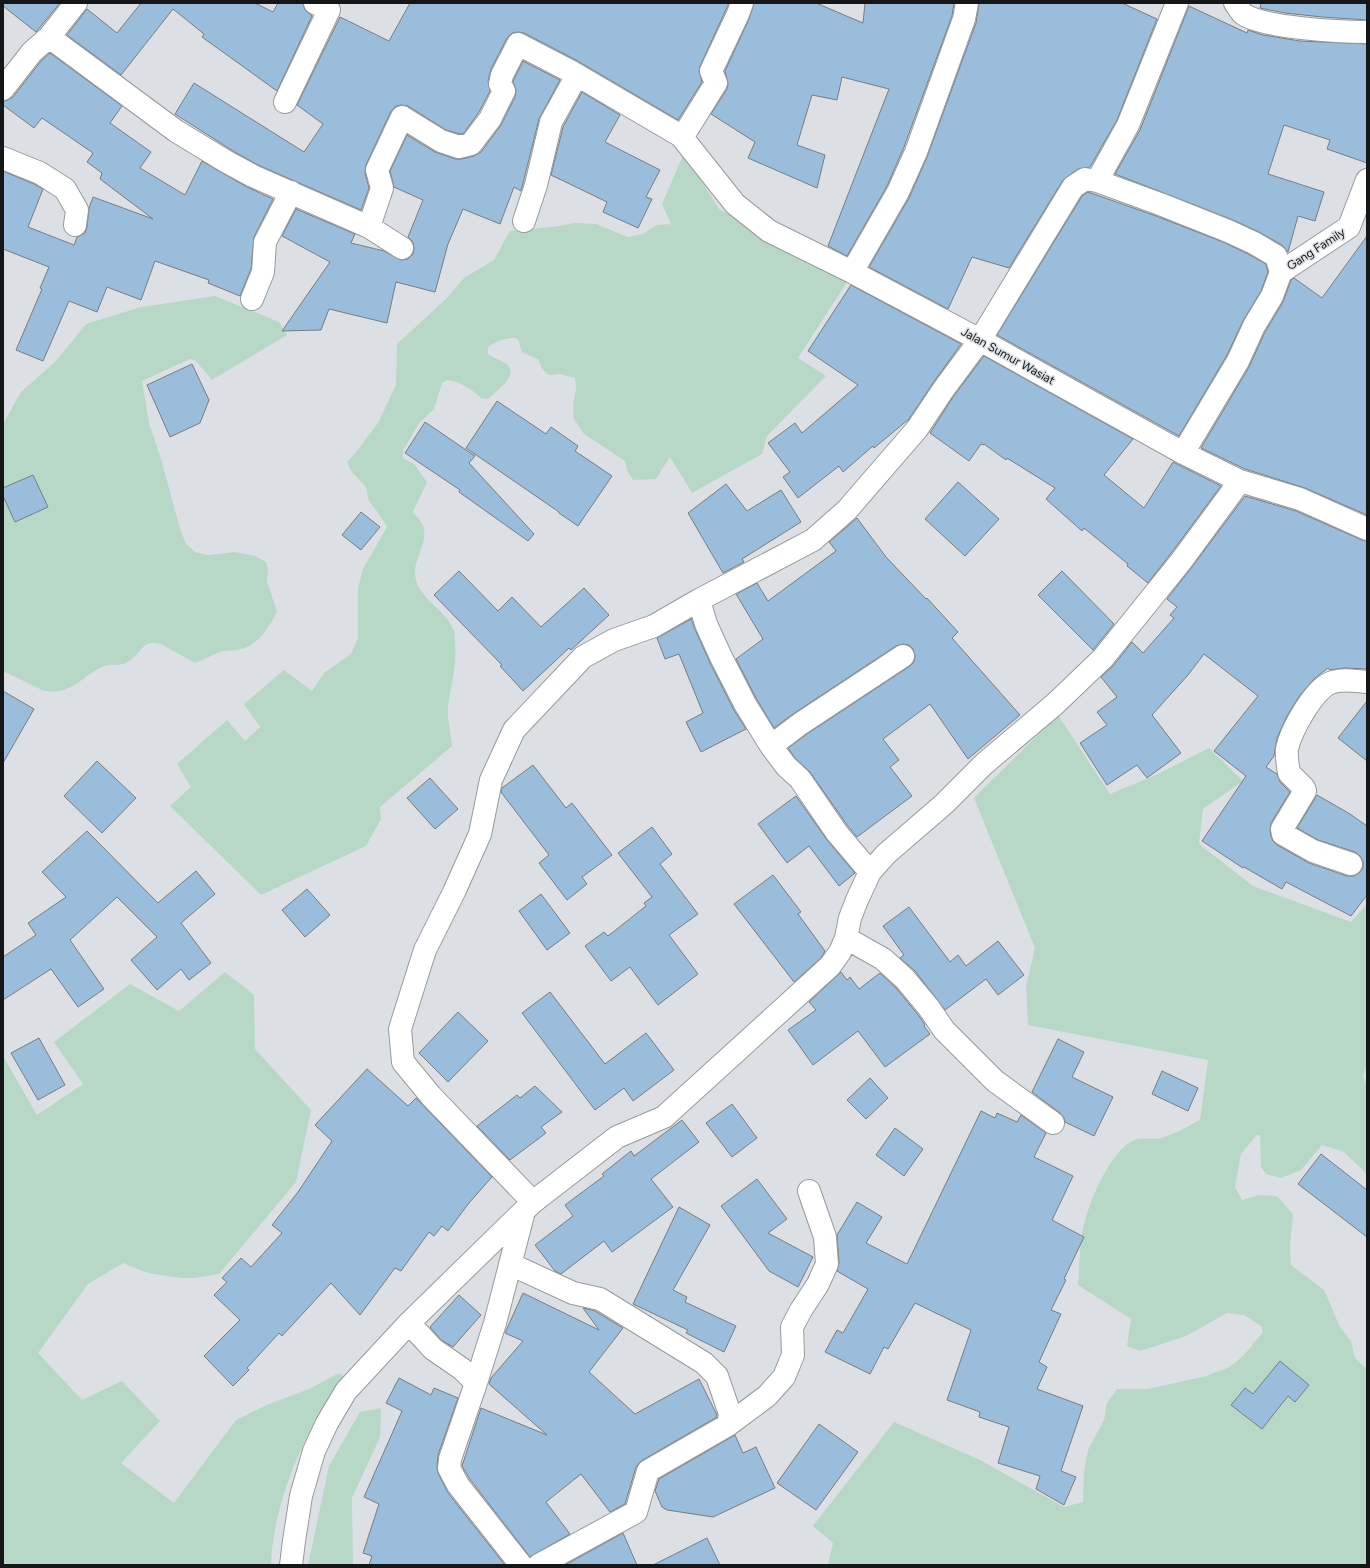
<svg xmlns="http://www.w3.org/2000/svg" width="1370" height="1568" viewBox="0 0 1370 1568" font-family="Figtree,sans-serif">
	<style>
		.green { fill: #b7d8c6 }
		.building { fill: #99bdda; stroke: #797d80 }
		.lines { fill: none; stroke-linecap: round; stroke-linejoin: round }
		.minor-casing { stroke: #969a9d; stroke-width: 24 }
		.minor { stroke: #fff; stroke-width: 22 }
		.labels { text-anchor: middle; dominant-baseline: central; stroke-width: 3; stroke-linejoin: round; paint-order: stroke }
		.street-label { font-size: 12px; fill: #141617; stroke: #dce0e4 }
	</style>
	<rect width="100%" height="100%" fill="#dce0e4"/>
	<path class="green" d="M 684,153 L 719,209 L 847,282 L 798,358 L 826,376 L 767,436 L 762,454 L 692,493 L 670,457 L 656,479 L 633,480 L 627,470 L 625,461 L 584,434 L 574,419 L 573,404 L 576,390 L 575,378 L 560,374 L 549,375 L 542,369 L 539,360 L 522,352 L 518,339 C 509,336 496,341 488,347 L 488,354 C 493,358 499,359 505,363 C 522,374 496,391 488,399 L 481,398 C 471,388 462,383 448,380 L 442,383 L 434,409 L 419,423 L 403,451 L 403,458 L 414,464 L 427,482 L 413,512 C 416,516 419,518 421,522 C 432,538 413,558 415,575 C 418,600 445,607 454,631 C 455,634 455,639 455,643 C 457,665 451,685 448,706 C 447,719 451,733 452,746 L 380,807 L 381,819 L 366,846 L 261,895 L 170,806 L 191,787 L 177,764 L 227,720 L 245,741 L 260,727 L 244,704 L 284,670 L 312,691 L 324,673 L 351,654 L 358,638 L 358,588 L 363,569 L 387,527 L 379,514 L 369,501 L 366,487 L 351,471 L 347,462 L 357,451 L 378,423 L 396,385 L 397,344 L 446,299 L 464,278 L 494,260 L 510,231 L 560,226 L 574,223 L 596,224 L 628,237 L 643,234 L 657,225 L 671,224 L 662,204 Z
		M 215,296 L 279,322 L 287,335 L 212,380 L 195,360 L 190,359 L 142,381 L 149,423 L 161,459 L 181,532 L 186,544 L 195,552 L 202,554 L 208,555 L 235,552 L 255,556 L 266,562 L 268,568 L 267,581 L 277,612 C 269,627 259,644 242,649 C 235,651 227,650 220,652 C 212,655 203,660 195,663 L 161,644 C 142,638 141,655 128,662 C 120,667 113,663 104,666 C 83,675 69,698 42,690 L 3,671 L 3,424 L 21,392 L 55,362 L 86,324 L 141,307 Z
		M 1058,715 L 1110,794 L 1156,775 L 1209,748 L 1243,781 L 1203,809 L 1199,844 L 1253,886 L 1351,922 L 1366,905 L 1367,906 L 1367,1062 L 1363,1077 L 1367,1086 L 1367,1176 L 1364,1171 L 1344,1152 L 1322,1145 L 1301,1170 L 1281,1178 L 1266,1174 L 1261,1167 L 1260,1135 L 1257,1135 L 1241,1154 L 1235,1187 L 1242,1200 L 1259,1195 L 1277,1196 L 1293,1214 L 1290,1246 L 1291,1265 L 1324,1290 L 1340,1327 L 1351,1341 L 1355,1358 L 1367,1369 L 1367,1565 L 828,1565 L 833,1543 L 813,1526 L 894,1422 L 980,1460 L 1064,1507 L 1083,1502 L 1084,1471 L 1088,1450 L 1104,1420 L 1107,1403 L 1117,1389 L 1148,1389 L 1207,1376 C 1213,1372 1221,1371 1227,1368 C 1242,1360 1253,1344 1263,1332 L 1261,1326 L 1244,1315 L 1227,1313 L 1186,1336 L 1140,1351 L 1127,1346 L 1131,1319 L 1078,1285 C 1080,1267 1079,1245 1083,1228 C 1089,1202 1109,1152 1134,1140 C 1142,1137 1153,1140 1161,1138 C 1174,1135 1188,1126 1200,1120 L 1208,1060 L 1028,1025 L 1026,986 L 1035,948 L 974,798 Z
		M 225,972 L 254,995 L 255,1049 L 311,1110 L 296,1182 L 219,1274 L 195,1278 L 181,1278 L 148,1273 L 123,1263 L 88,1284 L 38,1353 L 82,1400 L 122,1381 L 160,1421 L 121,1463 L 174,1503 L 236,1420 L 269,1404 L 309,1389 L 339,1373 L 346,1378 C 336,1393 324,1407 315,1423 C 292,1461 272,1520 271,1565 L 3,1565 L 3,1056 L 37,1115 L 83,1084 L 54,1042 L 130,984 L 179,1011 Z
		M 381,1408 L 380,1437 L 352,1498 L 353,1565 L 308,1565 L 329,1466 L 360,1412 Z"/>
	<path class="building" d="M 3,3 L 60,3 L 36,32 L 3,6 Z
		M 141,3 L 255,3 L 273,12 L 278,3 L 303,3 L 305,10 L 312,16 L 277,91 L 202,37 L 204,34 L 173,9 L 121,75 L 67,35 L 87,9 L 117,33 Z
		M 410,3 L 729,3 L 700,66 L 699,71 L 702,82 L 678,120 L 576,60 L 524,33 L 518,32 L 512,33 L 507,38 L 491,69 L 488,81 L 490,91 L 479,112 L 464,133 L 460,134 L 446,130 L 408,106 L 401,105 L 396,106 L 391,111 L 366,165 L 365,173 L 369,188 L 361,210 L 258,165 L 233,151 L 175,114 L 194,83 L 304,152 L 323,124 L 297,105 L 340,17 L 389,41 Z
		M 754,3 L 816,3 L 863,23 L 865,3 L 954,3 L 952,16 L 904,147 L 887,186 L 847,256 L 828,246 L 889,89 L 842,77 L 837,100 L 812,95 L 797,145 L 825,155 L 817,188 L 748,158 L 755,142 L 711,114 L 727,89 L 728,84 L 725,71 L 749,19 Z
		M 979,3 L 1122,3 L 1157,19 L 1117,120 L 1090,167 L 1078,169 L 1063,180 L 1009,268 L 972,257 L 948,309 L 869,267 L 909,198 L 927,157 L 976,23 Z
		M 1261,3 L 1367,3 L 1367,20 L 1322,17 L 1285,13 L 1260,8 Z
		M 1189,6 L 1247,33 L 1248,30 L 1263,35 L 1300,41 L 1367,44 L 1367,163 L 1327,149 L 1330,140 L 1284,125 L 1268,174 L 1324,192 L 1315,221 L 1298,216 L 1288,252 L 1282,245 L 1259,232 L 1233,220 L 1115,174 L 1140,130 Z
		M 50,53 L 122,106 L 110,123 L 151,152 L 140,168 L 185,195 L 202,161 L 247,187 L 273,199 L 254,237 L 251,269 L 240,296 L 208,283 L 209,280 L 155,261 L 141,300 L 107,287 L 97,312 L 69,301 L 43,361 L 16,350 L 42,289 L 40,288 L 49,267 L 3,249 L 3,171 L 34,184 L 43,189 L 28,227 L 74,245 L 77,237 L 85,233 L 87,227 L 89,208 L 93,197 L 153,219 L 100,179 L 102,173 L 87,162 L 93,153 L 42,118 L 34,128 L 3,105 L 4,101 L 8,100 L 13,97 L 41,61 Z
		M 523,61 L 560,80 L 539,119 L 521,191 L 514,187 L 500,224 L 463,209 L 448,244 L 435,292 L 396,282 L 387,323 L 329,309 L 321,330 L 282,331 L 330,262 L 282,236 L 296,209 L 355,234 L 351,243 L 384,251 L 401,260 L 408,259 L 413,254 L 414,248 L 413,242 L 408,237 L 423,200 L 394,187 L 390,171 L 407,135 L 435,152 L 455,159 L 462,159 L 474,156 L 481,152 L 501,125 L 515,97 L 516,90 L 513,82 L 514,79 Z
		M 582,92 L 620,115 L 605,142 L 660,170 L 646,197 L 652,199 L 638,228 L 603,212 L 607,202 L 551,175 L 563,127 Z
		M 1088,192 L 1156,216 L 1223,242 L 1248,254 L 1266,264 L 1268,272 L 1261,291 L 1243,321 L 1227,355 L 1179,436 L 997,335 L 1082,196 Z
		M 1367,236 L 1367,515 L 1305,488 L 1245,469 L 1201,448 L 1249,367 L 1265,332 L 1283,302 L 1291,280 L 1294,278 L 1322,298 Z
		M 851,285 L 961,344 L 933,383 L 909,419 L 874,448 L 873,446 L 843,472 L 839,466 L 798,498 L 783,477 L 790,472 L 768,443 L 795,423 L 802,433 L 858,385 L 808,351 Z
		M 984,356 L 1133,439 L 1104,475 L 1144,508 L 1173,462 L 1221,486 L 1172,552 L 1148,583 L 1127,566 L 1128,564 L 1084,528 L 1082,531 L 1046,499 L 1055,488 L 1007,458 L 1006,460 L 984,444 L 983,445 L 981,444 L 969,461 L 930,433 L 953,397 Z
		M 192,364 L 209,400 L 200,423 L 170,437 L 147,385 Z
		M 497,401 L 546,434 L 551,427 L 578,446 L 575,451 L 612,476 L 578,526 L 559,513 L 559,512 L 466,448 Z
		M 425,422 L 475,456 L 469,463 L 534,534 L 528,541 L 459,492 L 460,490 L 405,453 Z
		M 33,475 L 48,507 L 15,522 L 3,496 L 3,488 Z
		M 958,482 L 999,519 L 965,556 L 925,519 Z
		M 726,484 L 747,511 L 781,490 L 801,522 L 742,559 L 744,562 L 723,573 L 688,513 Z
		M 1245,496 L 1296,511 L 1362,540 L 1367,541 L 1367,669 L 1344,668 L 1330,670 L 1328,668 L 1315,678 L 1300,695 L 1287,716 L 1277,738 L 1274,756 L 1266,767 L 1277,774 L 1280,782 L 1290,792 L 1271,823 L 1270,831 L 1271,836 L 1273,841 L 1277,845 L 1309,863 L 1347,876 L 1354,876 L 1359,873 L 1363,868 L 1363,861 L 1360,856 L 1355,852 L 1318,840 L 1297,828 L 1317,795 L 1350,814 L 1367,826 L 1367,895 L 1351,916 L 1286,882 L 1282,889 L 1244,867 L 1243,868 L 1202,841 L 1246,776 L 1214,751 L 1258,696 L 1204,654 L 1188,675 L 1152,715 L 1181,753 L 1147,778 L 1137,765 L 1107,785 L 1080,743 L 1107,725 L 1097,712 L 1117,697 L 1101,677 L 1113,666 L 1132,642 L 1143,653 L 1174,618 L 1170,615 L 1177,607 L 1167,599 L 1192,567 Z
		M 361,512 L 380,527 L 361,550 L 342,535 Z
		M 857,518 L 886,557 L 926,599 L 927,598 L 958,632 L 952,638 L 1020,715 L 968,759 L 930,704 L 883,739 L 899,760 L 890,767 L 912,796 L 857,837 L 847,825 L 810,772 L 795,758 L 788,748 L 807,734 L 910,666 L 914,662 L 915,656 L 913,649 L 909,645 L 903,644 L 896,646 L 793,714 L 774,728 L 756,698 L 736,659 L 763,639 L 736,594 L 757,583 L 768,601 L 836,551 L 829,542 Z
		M 459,571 L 498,611 L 512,597 L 541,627 L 584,588 L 609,615 L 571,650 L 569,648 L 523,691 L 500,666 L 502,665 L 434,595 Z
		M 1062,571 L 1114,624 L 1093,650 L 1038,595 Z
		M 691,619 L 695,629 L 710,663 L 734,710 L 746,729 L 701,752 L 686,722 L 703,713 L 679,654 L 665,659 L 657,638 Z
		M 3,691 L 34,709 L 3,763 Z
		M 1367,701 L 1367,761 L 1338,738 Z
		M 97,761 L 136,798 L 102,833 L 64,796 Z
		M 533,765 L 566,808 L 572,803 L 612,855 L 582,877 L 587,884 L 567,900 L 539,863 L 549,855 L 501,792 L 502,788 Z
		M 430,778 L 458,809 L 435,829 L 407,798 Z
		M 796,796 L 827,840 L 855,873 L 839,886 L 809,846 L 787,863 L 758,824 Z
		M 652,827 L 672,854 L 660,864 L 698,914 L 669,935 L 698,974 L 658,1005 L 630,967 L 611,981 L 585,946 L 604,932 L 608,936 L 646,906 L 644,903 L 652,897 L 618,853 Z
		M 87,831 L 158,903 L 196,871 L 215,894 L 181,923 L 211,963 L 189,980 L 181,969 L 157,990 L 131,960 L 157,937 L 117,897 L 70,940 L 104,989 L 78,1007 L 51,969 L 3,1000 L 3,957 L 36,935 L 28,923 L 66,897 L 42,872 Z
		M 773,875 L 801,912 L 798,914 L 825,951 L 821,958 L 794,982 L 734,904 Z
		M 307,889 L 330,915 L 305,937 L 282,910 Z
		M 541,894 L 570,933 L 547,950 L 519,911 Z
		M 909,907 L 950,962 L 958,955 L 966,966 L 998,941 L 1024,975 L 998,995 L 986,979 L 945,1010 L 915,971 L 900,958 L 904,955 L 883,926 Z
		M 841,972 L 847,980 L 850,977 L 859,989 L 880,973 L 896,988 L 919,1016 L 925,1025 L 924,1026 L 930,1034 L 885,1067 L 858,1031 L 813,1065 L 788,1030 L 816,1010 L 809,1002 Z
		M 550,992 L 605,1064 L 646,1033 L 674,1070 L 633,1101 L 624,1088 L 595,1110 L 522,1013 Z
		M 458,1012 L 488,1041 L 448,1082 L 419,1053 Z
		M 39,1038 L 65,1085 L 38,1100 L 11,1053 Z
		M 1058,1039 L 1084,1052 L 1072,1077 L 1113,1097 L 1094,1136 L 1065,1122 L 1064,1118 L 1060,1113 L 1032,1092 Z
		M 367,1069 L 408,1106 L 416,1098 L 492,1177 L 469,1203 L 448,1231 L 442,1226 L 434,1236 L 429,1232 L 401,1271 L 395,1268 L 360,1315 L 331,1283 L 282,1336 L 279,1333 L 247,1368 L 249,1370 L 233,1386 L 204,1356 L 240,1320 L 214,1295 L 227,1282 L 222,1278 L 241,1258 L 251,1267 L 282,1233 L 272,1225 L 298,1192 L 332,1141 L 315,1125 Z
		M 1162,1071 L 1198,1088 L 1188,1111 L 1152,1094 Z
		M 870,1078 L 888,1098 L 866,1119 L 847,1100 Z
		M 535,1086 L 562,1112 L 541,1127 L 546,1133 L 510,1160 L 477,1126 L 517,1095 L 520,1098 Z
		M 732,1104 L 757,1138 L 732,1157 L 706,1123 Z
		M 981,1111 L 995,1118 L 997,1113 L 1017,1122 L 1021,1115 L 1046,1133 L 1034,1157 L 1073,1176 L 1052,1220 L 1084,1237 L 1064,1279 L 1066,1280 L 1051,1310 L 1061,1314 L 1039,1362 L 1047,1367 L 1037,1389 L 1083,1406 L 1061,1471 L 1076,1477 L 1064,1505 L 1036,1489 L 1040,1476 L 998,1463 L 1009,1427 L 979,1417 L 980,1412 L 947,1400 L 971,1330 L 915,1303 L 888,1349 L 884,1347 L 870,1374 L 825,1352 L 837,1330 L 843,1333 L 868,1289 L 837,1271 L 839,1263 L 837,1235 L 857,1202 L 882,1217 L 866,1243 L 907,1264 Z
		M 682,1120 L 699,1142 L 651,1179 L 673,1207 L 612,1252 L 604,1241 L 561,1274 L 555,1271 L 535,1245 L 573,1216 L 565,1205 L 604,1176 L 602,1174 L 631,1151 L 634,1156 Z
		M 895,1128 L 923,1149 L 904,1176 L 876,1155 Z
		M 1321,1154 L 1367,1190 L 1367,1237 L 1298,1184 Z
		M 757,1179 L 787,1219 L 768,1233 L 813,1257 L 798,1287 L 769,1271 L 721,1206 Z
		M 679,1207 L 710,1225 L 673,1290 L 687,1297 L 685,1302 L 736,1326 L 724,1352 L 686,1333 L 688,1330 L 633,1304 Z
		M 523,1293 L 599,1330 L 583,1308 L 595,1311 L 623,1328 L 589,1372 L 635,1414 L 699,1379 L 717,1415 L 717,1417 L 641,1461 L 636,1467 L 625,1504 L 610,1512 L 581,1474 L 546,1502 L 570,1534 L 530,1557 L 469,1478 L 462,1466 L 481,1408 L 547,1435 L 489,1384 L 491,1378 L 523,1341 L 505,1333 Z
		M 459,1295 L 481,1315 L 453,1347 L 441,1340 L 430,1327 Z
		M 1280,1361 L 1309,1385 L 1295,1402 L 1288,1396 L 1262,1429 L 1231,1405 L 1245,1388 L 1253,1394 Z
		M 399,1378 L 431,1395 L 434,1388 L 458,1398 L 438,1455 L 437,1467 L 438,1473 L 448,1493 L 505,1565 L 369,1565 L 372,1556 L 363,1553 L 379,1504 L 364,1497 L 402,1411 L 386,1403 Z
		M 819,1424 L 858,1452 L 816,1510 L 777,1483 Z
		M 735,1435 L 743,1453 L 756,1447 L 775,1488 L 713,1517 L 667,1510 L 662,1507 L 655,1491 L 659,1479 Z
		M 623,1533 L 637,1565 L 565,1565 Z
		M 707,1538 L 720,1565 L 653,1565 Z"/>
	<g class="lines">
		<g class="minor-casing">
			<path id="minor" d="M 1235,3 C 1237,6 1240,10 1242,13 C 1260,28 1342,32 1367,32
				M 49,37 L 176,131 L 227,162 L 253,176 L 369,227 L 402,248
				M 3,89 L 32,52 L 49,37 L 76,3
				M 285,102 L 329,10 L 315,3
				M 681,136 L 735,204 L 769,231 L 852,272 L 980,340 L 1183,453 L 1240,481 L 1300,499 L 1367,529
				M 3,158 L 40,173 L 65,189 L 77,210 L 75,225
				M 1097,181 L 1128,125 L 1177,3
				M 524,221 L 536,185 L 551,122 L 577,75
				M 369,227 L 382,188 L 377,170 L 402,117 L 441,141 L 459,147 L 471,144 L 490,119 L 504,91 L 500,84 L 502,75 L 518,44 L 570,71 L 681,136 L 685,133 L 716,83 L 711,71 L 738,14 L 742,3
				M 852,272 L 898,192 L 916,152 L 964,19 L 967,3
				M 1281,272 L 1349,227 L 1367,180
				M 252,299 L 263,272 L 265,242 L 291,192
				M 699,600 L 706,624 L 721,657 L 745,704 L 771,746 L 786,766 L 800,779 L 837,833 L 870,872
				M 771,746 L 800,724 L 903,656
				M 1351,864 L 1313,851 L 1283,834 L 1282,829 L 1305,791 L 1304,788 L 1289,773 C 1288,766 1286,756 1287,749 C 1291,730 1313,691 1330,683 C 1342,678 1355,681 1367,682
				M 846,938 L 883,959 L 905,979 L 929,1008 L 944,1030 L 995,1081 L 1053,1123
				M 533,1202 L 431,1096 L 403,1062 L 400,1029 L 425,950 L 454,892 L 480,834 L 491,780 L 514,730 L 583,657 L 614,640 L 654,626 L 699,600 L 813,540 L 847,510 L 917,429 L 943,390 L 980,340 L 1073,187 L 1085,179 L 1097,181 L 1160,204 L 1228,231 L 1254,243 L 1276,256 L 1281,272 L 1272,296 L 1254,326 L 1238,361 L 1183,453
				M 510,1264 L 573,1293 L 600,1299 L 704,1363 L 717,1376 L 730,1414 L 728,1425 L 648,1471 L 636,1512 L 539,1565
				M 409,1323 L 433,1349 L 462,1369 L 476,1383 L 495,1323 L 524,1211
				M 476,1383 L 450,1459 L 449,1468 L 458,1485 L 521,1565
				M 728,1425 L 767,1396 L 784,1377 L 793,1355 L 792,1327 L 801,1310 L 818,1284 L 827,1264 L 825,1237 L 809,1191
				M 291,1565 L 294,1541 L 301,1496 L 314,1451 L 327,1423 L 346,1391 L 409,1323 L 533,1202 L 617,1137 L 664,1117 L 830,966 L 840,952 L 846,938 L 850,918 L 857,900 L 870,872 L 886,854 L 944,804 L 984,764 L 1055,704 L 1103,658 L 1182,560 L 1240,481"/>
		</g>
		<use href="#minor" class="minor"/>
	</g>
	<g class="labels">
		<g class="street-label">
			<text transform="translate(1316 249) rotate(-33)">Gang Family</text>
			<text transform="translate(1008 356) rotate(29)">Jalan Sumur Wasiat</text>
		</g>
	</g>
	<rect width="1370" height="1568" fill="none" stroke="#141617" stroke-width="8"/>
</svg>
